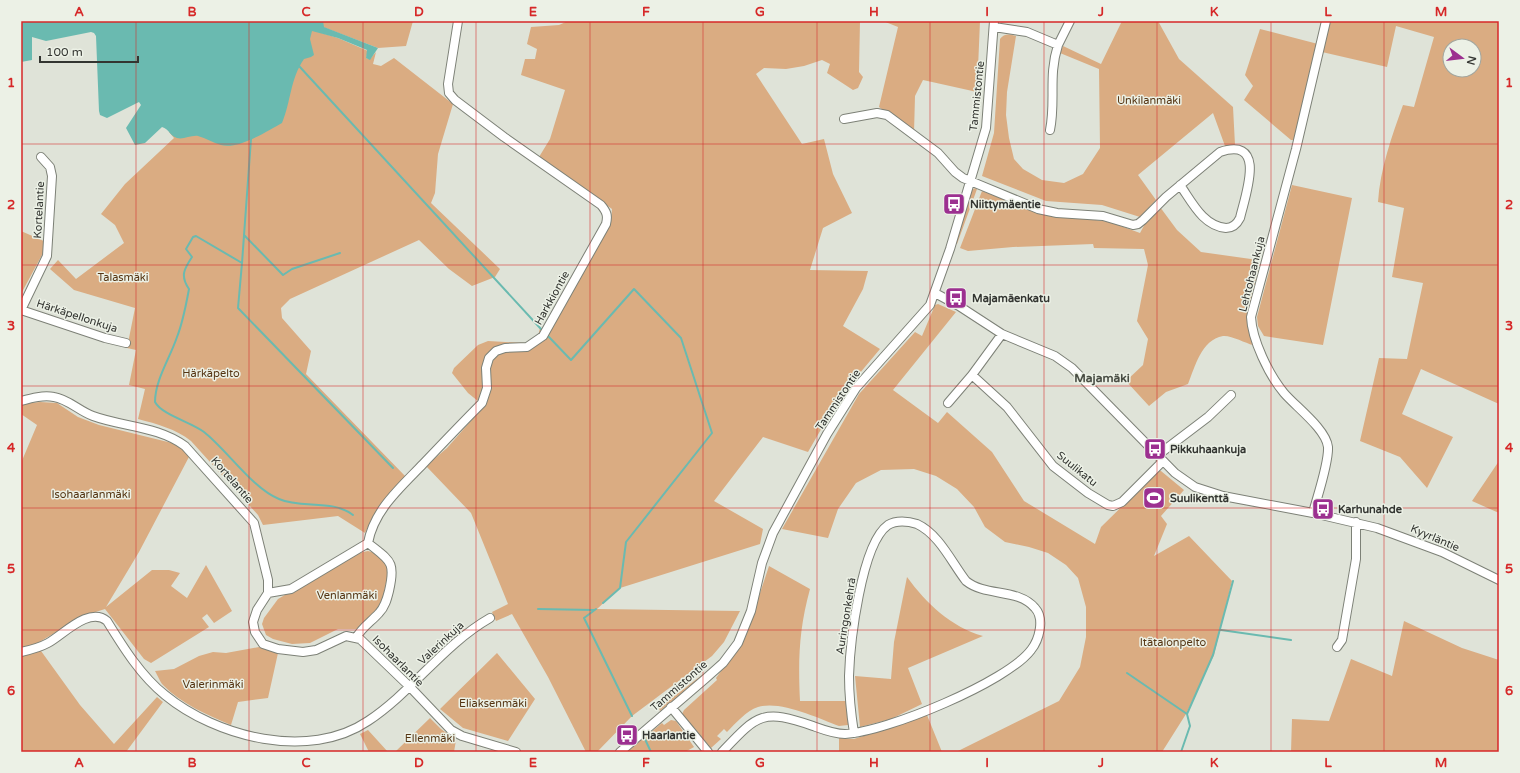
<svg xmlns="http://www.w3.org/2000/svg" width="1520" height="773" viewBox="0 0 1520 773" font-family="'Varela Round',sans-serif">
	<style>
		.green { fill: #daac82; fill-rule: evenodd }
		.water { fill: #6abab0 }
		.lines { fill: none; stroke-linecap: round; stroke-linejoin: round }
		.stream { stroke: #6abab0; stroke-width: 2 }
		.minor-casing { stroke: #7d8177; stroke-width: 10 }
		.minor { stroke: #fff; stroke-width: 8 }
		.grid { fill: none; stroke: #d62828; stroke-width: 1; stroke-opacity: 0.55 }
		.labels { text-anchor: middle; dominant-baseline: central; stroke-width: 3; stroke-linejoin: round; paint-order: stroke }
		.street-label { font-size: 11px; fill: #333531; stroke: #ecf1e6 }
		.park-label { font-size: 11px; fill: #553513; stroke: #ecf1e6 }
		.poi-label { font-size: 11px; font-weight: bold; fill: #333531; stroke: #ecf1e6; text-anchor: start }
		.neighbourhood-label { font-size: 12px; font-weight: bold; fill: #494d44; stroke: #ecf1e6 }
		.neatline { fill: none; stroke: #d62828; stroke-width: 1.5 }
		.grid-label { font-size: 13px; text-anchor: middle; font-weight: bold; fill: #d62828 }
	</style>
	<rect width="100%" height="100%" fill="#dfe3d8"/>
	<path class="green" d="M 319,21 L 413,21 L 406,46 L 378,48 L 323,27 Z
		M 568,21 L 860,21 L 859,72 L 863,77 L 858,88 L 853,90 L 827,73 L 830,64 L 822,60 L 804,66 L 786,69 L 764,68 L 756,74 L 802,144 L 824,139 L 833,174 L 852,213 L 823,228 L 810,270 L 868,271 L 863,289 L 843,326 L 880,349 L 839,398 L 808,452 L 763,437 L 714,501 L 763,529 L 760,544 L 620,588 L 597,609 L 740,611 L 724,642 L 712,656 L 632,716 L 597,752 L 586,752 L 548,677 L 512,614 L 496,621 L 492,612 L 508,604 L 471,513 L 426,466 L 447,448 L 484,406 L 468,393 L 452,373 L 454,368 L 478,345 L 488,341 L 527,343 L 538,336 L 540,328 L 548,335 L 611,222 L 612,209 L 539,157 L 550,139 L 565,90 L 521,75 L 525,59 L 535,59 L 537,49 L 527,44 L 531,27 L 559,25 Z
		M 883,21 L 980,21 L 977,92 L 923,80 L 915,96 L 914,133 L 879,107 L 898,27 Z
		M 1122,21 L 1158,21 L 1179,59 L 1233,107 L 1235,145 L 1225,146 L 1213,113 L 1138,175 L 1156,200 L 1140,217 L 1102,205 L 1046,201 L 982,176 L 994,133 L 1000,39 C 1004,33 1010,34 1016,36 L 1007,92 L 1006,115 L 1009,138 L 1014,159 L 1023,169 L 1042,180 L 1064,183 L 1083,174 L 1100,148 L 1099,69 L 1060,53 L 1063,46 L 1101,64 Z
		M 1331,21 L 1499,21 L 1499,404 L 1421,369 L 1402,414 L 1453,437 L 1427,488 L 1400,457 L 1360,441 L 1379,358 L 1407,359 L 1423,283 L 1392,277 L 1404,208 L 1378,202 C 1380,169 1392,136 1403,105 L 1414,107 L 1434,37 L 1396,26 L 1387,67 L 1322,52 ZM 1450,46 L 1474,46 L 1474,70 L 1450,70 Z
		M 1260,29 L 1318,44 L 1294,140 L 1291,140 L 1244,100 L 1253,86 L 1245,75 Z
		M 312,30 L 338,38 L 368,51 L 366,58 L 370,59 L 376,52 L 373,64 L 381,66 L 394,58 L 453,104 L 438,154 L 435,193 L 431,203 L 500,269 L 495,277 L 472,286 L 449,269 L 419,240 L 290,299 L 281,308 L 282,318 L 311,351 L 306,374 L 406,477 C 388,494 375,511 365,533 L 338,516 L 263,525 L 258,515 L 191,441 C 176,429 157,424 138,419 L 145,389 L 129,385 L 136,350 L 127,348 L 135,308 L 74,290 L 50,269 L 58,260 L 76,279 L 124,243 L 115,225 L 101,214 L 125,184 L 174,138 L 169,132 Z
		M 1292,185 L 1352,198 L 1323,345 L 1264,336 L 1258,326 L 1257,317 Z
		M 975,188 L 977,189 L 957,244 L 955,242 L 972,190 Z
		M 982,191 L 1038,212 L 1110,222 L 1140,233 L 1147,220 L 1160,207 L 1177,230 L 1201,252 L 1258,260 L 1258,269 L 1247,318 L 1249,319 L 1253,345 C 1245,343 1231,335 1223,336 C 1201,340 1195,367 1188,384 L 1166,392 L 1149,406 L 1126,381 L 1143,365 L 1148,339 L 1137,321 L 1148,265 L 1144,249 L 1094,248 L 1093,244 L 1013,247 L 968,251 L 960,248 Z
		M 21,231 L 46,242 L 43,253 L 21,294 Z
		M 938,304 L 956,312 L 893,390 L 938,423 L 947,412 L 992,452 L 1024,501 L 1095,544 L 1101,527 L 1158,471 L 1161,471 L 1184,490 L 1161,516 L 1167,524 L 1154,556 L 1189,536 L 1232,581 L 1214,655 L 1186,714 L 1162,752 L 956,752 L 1059,701 L 1080,667 L 1086,637 L 1086,607 L 1078,578 L 1066,565 L 1048,553 L 1029,547 L 1005,542 L 985,527 L 974,507 L 957,489 L 936,476 L 914,469 L 881,470 L 856,483 L 838,509 L 828,538 L 782,529 L 859,394 L 915,332 L 922,336 L 935,305 Z
		M 40,402 L 57,403 L 78,417 L 99,425 L 176,444 L 190,455 L 139,552 L 106,607 L 152,570 L 169,570 L 180,573 L 171,586 L 187,598 L 206,565 L 232,611 L 214,623 L 207,614 L 202,618 L 209,627 L 151,663 L 144,659 L 105,609 L 83,616 L 36,644 L 80,705 L 114,744 L 157,697 L 163,702 L 126,752 L 21,752 L 21,463 L 37,425 L 21,414 L 21,404 Z
		M 1499,461 L 1499,513 L 1472,501 Z
		M 368,551 L 375,553 L 386,563 L 389,570 L 381,605 L 373,616 L 357,629 L 338,629 L 310,643 L 292,644 L 273,639 L 266,635 L 262,624 L 264,618 L 278,599 L 346,559 L 363,552 Z
		M 769,566 L 810,589 C 799,629 798,660 800,701 L 847,701 L 848,725 L 839,726 C 818,718 780,700 758,707 C 746,711 736,723 727,732 L 724,729 L 717,736 L 721,739 L 711,748 L 682,714 L 684,710 L 717,680 L 716,678 L 745,638 Z
		M 907,577 C 926,603 951,627 983,636 L 908,668 L 922,704 L 891,719 L 860,727 L 855,676 L 891,679 L 894,642 Z
		M 1404,621 L 1462,648 L 1499,660 L 1499,752 L 1291,752 L 1292,719 L 1329,721 L 1351,659 L 1392,676 Z
		M 259,647 L 278,653 L 268,698 L 238,702 L 231,725 C 208,715 181,704 163,685 C 160,682 158,676 155,671 L 174,669 L 199,656 L 213,652 L 226,653 Z
		M 497,653 L 535,699 L 508,741 L 463,728 L 440,709 Z
		M 711,668 L 712,669 L 660,711 L 659,708 Z
		M 927,715 L 942,752 L 839,752 L 839,738 L 854,739 Z
		M 430,718 L 441,729 L 456,740 L 454,752 L 395,752 Z
		M 671,720 L 676,721 L 694,747 L 685,752 L 627,752 L 662,723 L 664,725 Z
		M 368,730 L 388,752 L 369,752 L 360,734 Z"/>
	<path class="water" d="M 21,21 L 323,21 L 324,27 L 378,48 L 370,60 L 366,58 L 367,50 L 338,38 L 312,31 L 310,39 L 314,55 L 311,57 L 304,59 C 290,79 291,102 282,123 C 268,131 237,150 221,145 C 213,143 206,138 198,136 C 191,135 183,140 177,138 C 170,136 169,129 162,127 L 145,143 L 135,145 L 126,128 L 141,105 L 139,102 L 107,118 L 100,115 L 99,111 L 96,36 L 94,33 L 91,32 L 46,41 L 32,37 L 32,60 L 21,62 Z"/>
	<g class="lines">
		<path class="stream" d="M 299,66 L 541,329
			M 251,139 L 242,263 L 196,236 L 193,237 L 186,249 L 192,257 C 184,269 180,276 189,289 C 186,305 183,322 177,337 C 170,358 155,380 155,402 C 162,415 191,422 204,432 C 227,450 253,489 279,499 C 301,509 333,499 353,515
			M 244,235 L 283,275 L 292,269 L 340,253
			M 242,263 L 238,308 L 393,468
			M 548,336 L 571,360 L 634,289 L 681,338 L 712,433 L 626,542 L 620,588 L 603,603
			M 538,609 L 594,610
			M 596,609 L 584,618 L 632,716
			M 1221,630 L 1291,640
			M 1127,673 L 1187,714
			M 644,737 L 651,752
			M 1181,752 L 1190,726 L 1187,714 L 1213,655 L 1233,581"/>
		<g class="minor-casing">
			<path id="minor" d="M 994,27 L 1027,32 L 1058,45 L 1070,21
				M 844,119 L 877,113 L 887,115 L 938,153 L 955,172 L 963,178 L 1038,209 L 1057,213 L 1103,216 L 1133,225 L 1138,224 L 1143,220 L 1166,197 L 1220,152 C 1268,136 1245,196 1240,218 C 1237,224 1233,228 1226,228 C 1203,226 1192,202 1180,185
				M 1050,130 C 1056,101 1048,76 1058,45
				M 935,293 L 959,306 L 1002,334 L 1055,356 L 1072,368 L 1175,473 L 1195,487 L 1223,496 L 1313,513 L 1377,528 L 1442,552 L 1499,580
				M 21,310 L 47,256 L 52,176 L 50,167 L 41,157
				M 21,310 L 105,338 L 126,343
				M 1002,334 L 972,375 L 1007,407 L 1053,466 L 1088,493 L 1108,505 L 1113,506 L 1122,502 L 1163,461
				M 21,401 C 32,398 43,395 54,397 C 68,399 79,411 93,416 C 123,427 158,426 185,446 L 254,523 L 268,580 L 268,593 L 291,589 L 368,543
				M 948,403 L 972,375
				M 1158,455 L 1208,417 L 1231,395
				M 1313,513 C 1317,497 1329,463 1328,447 C 1326,429 1296,407 1284,393 C 1269,375 1252,340 1251,317 L 1296,149 L 1326,21
				M 268,593 L 257,610 L 253,622 L 255,632 L 263,644 L 278,649 L 303,652 L 316,650 L 346,636 L 360,639 L 410,687 L 451,730 L 462,736 L 516,752
				M 356,638 C 362,627 371,622 379,613 C 385,607 387,599 389,591 C 396,561 390,561 368,543 C 374,510 400,488 423,464 C 442,444 462,423 482,403 L 487,388 L 486,368 L 489,358 L 496,351 L 505,348 L 527,347 L 543,336 L 606,224 C 608,216 607,212 601,205 L 504,137 L 455,100 L 449,93 L 448,84 L 458,21
				M 1337,647 L 1342,640 L 1356,559 L 1356,522
				M 21,652 C 30,650 39,648 48,643 C 63,635 89,606 107,621 C 123,647 141,676 165,695 C 216,737 309,761 368,721 C 412,692 443,645 490,618
				M 671,707 L 708,752
				M 620,752 L 705,679 L 723,663 L 738,643 L 751,611 L 762,563 L 773,533 L 827,434 L 856,388 L 930,305 L 950,249 L 986,128 L 994,21
				M 722,752 C 757,715 762,708 813,726 C 824,730 834,734 845,734 C 886,732 1007,682 1031,650 C 1039,640 1045,619 1035,608 C 1018,588 986,597 966,581 C 952,563 939,534 917,524 C 908,521 896,520 888,525 C 861,544 850,644 849,676 C 849,695 851,714 854,733"/>
		</g>
		<use href="#minor" class="minor"/>
	</g>
	<path class="grid" d="M 136,21 L 136,752M 249,21 L 249,752M 363,21 L 363,752M 476,21 L 476,752M 590,21 L 590,752M 703,21 L 703,752M 817,21 L 817,752M 930,21 L 930,752M 1044,21 L 1044,752M 1157,21 L 1157,752M 1271,21 L 1271,752M 1384,21 L 1384,752M 21,144 L 1499,144M 21,265 L 1499,265M 21,386 L 1499,386M 21,508 L 1499,508M 21,630 L 1499,630"/>
	<defs>
		<g id="bus-square" transform="scale(1.15)"><rect x="-9" y="-9" width="18" height="18" rx="4" fill="#9c3090" stroke="#ecf1e6"/><path d="M-5-6H5V4H4V6H2V4H-2V6H-4V4H-5ZM-3.5-4V0h7V-4ZM-3.5 1.2v1.5H-2V1.2ZM2 1.2v1.5H3.5V1.2Z" fill="#fff"/></g>
		<g id="stadium-square" transform="scale(1.15)"><rect x="-9" y="-9" width="18" height="18" rx="4" fill="#9c3090" stroke="#ecf1e6"/><path d="M0-5a6.5 5 0 1 0 0 10a6.5 5 0 1 0 0-10ZM-3.5-1.8h7v3.6h-7Z" fill="#fff"/></g>
	</defs>
	<g fill-rule="evenodd">
		<use href="#bus-square" x="954" y="204"/>
		<use href="#bus-square" x="956" y="298"/>
		<use href="#bus-square" x="1155" y="449"/>
		<use href="#stadium-square" x="1154" y="498"/>
		<use href="#bus-square" x="1323" y="509"/>
		<use href="#bus-square" x="627" y="735"/>
	</g>
	<g class="labels">
		<g class="street-label">
			<text transform="translate(977 96) rotate(-84)">Tammistontie</text>
			<text transform="translate(39 210) rotate(-87)">Kortelantie</text>
			<text transform="translate(1252 274) rotate(-76)">Lehtohaankuja</text>
			<text transform="translate(552 298) rotate(-61)">Harkkiontie</text>
			<text transform="translate(77 316) rotate(18)">Härkäpellonkuja</text>
			<text transform="translate(838 400) rotate(-56)">Tammistontie</text>
			<text transform="translate(1077 469) rotate(39)">Suulikatu</text>
			<text transform="translate(232 480) rotate(49)">Kortelantie</text>
			<text transform="translate(1435 538) rotate(23)">Kyyrläntie</text>
			<text transform="translate(846 616) rotate(-81)">Auringonkehrä</text>
			<text transform="translate(441 643) rotate(-43)">Valerinkuja</text>
			<text transform="translate(398 661) rotate(45)">Isohaarlantie</text>
			<text transform="translate(679 686) rotate(-41)">Tammistontie</text>
		</g>
		<g class="park-label">
			<text x="1149" y="100">Unkilanmäki</text>
			<text x="123" y="277">Talasmäki</text>
			<text x="211" y="373">Härkäpelto</text>
			<text x="91" y="494">Isohaarlanmäki</text>
			<text x="347" y="595">Venlanmäki</text>
			<text x="1173" y="642">Itätalonpelto</text>
			<text x="213" y="684">Valerinmäki</text>
			<text x="493" y="703">Eliaksenmäki</text>
			<text x="430" y="738">Ellenmäki</text>
		</g>
		<g class="poi-label">
			<text x="970" y="204">Niittymäentie</text>
			<text x="972" y="298">Majamäenkatu</text>
			<text x="1170" y="449">Pikkuhaankuja</text>
			<text x="1170" y="498">Suulikenttä</text>
			<text x="1338" y="509">Karhunahde</text>
			<text x="642" y="735">Haarlantie</text>
		</g>
		<g class="neighbourhood-label">
			<text x="1102" y="378">Majamäki</text>
		</g>
	</g>
	<rect width="1520" height="773" fill="none" stroke="#ecf1e6" stroke-width="44"/>
	<g transform="translate(1462 58) rotate(105)"><circle r="19" fill="#ecf1e6" stroke="#a2a69e"/>
	<path d="M0-3L7 15L0 10L-7 15Z" fill="#9c3090"/>
	<text y="-6" font-size="11" font-weight="bold" text-anchor="middle" fill="#333531">N</text>
	</g>
	<path d="M40 56v6h98v-6" fill="none" stroke="#333531" stroke-width="2"/>
	<text x="46" y="56" font-size="12" fill="#333531" stroke="#ecf1e6" stroke-width="3" paint-order="stroke">100 m</text>
	<rect x="22" y="22" width="1476" height="729" class="neatline"/>
	<g class="grid-label">
		<text x="79" y="16">A</text>
		<text x="192" y="16">B</text>
		<text x="306" y="16">C</text>
		<text x="419" y="16">D</text>
		<text x="533" y="16">E</text>
		<text x="646" y="16">F</text>
		<text x="760" y="16">G</text>
		<text x="874" y="16">H</text>
		<text x="987" y="16">I</text>
		<text x="1101" y="16">J</text>
		<text x="1214" y="16">K</text>
		<text x="1328" y="16">L</text>
		<text x="1441" y="16">M</text>
		<text x="11" y="87">1</text>
		<text x="1509" y="87">1</text>
		<text x="11" y="209">2</text>
		<text x="1509" y="209">2</text>
		<text x="11" y="330">3</text>
		<text x="1509" y="330">3</text>
		<text x="11" y="452">4</text>
		<text x="1509" y="452">4</text>
		<text x="11" y="573">5</text>
		<text x="1509" y="573">5</text>
		<text x="11" y="695">6</text>
		<text x="1509" y="695">6</text>
		<text x="79" y="767">A</text>
		<text x="192" y="767">B</text>
		<text x="306" y="767">C</text>
		<text x="419" y="767">D</text>
		<text x="533" y="767">E</text>
		<text x="646" y="767">F</text>
		<text x="760" y="767">G</text>
		<text x="874" y="767">H</text>
		<text x="987" y="767">I</text>
		<text x="1101" y="767">J</text>
		<text x="1214" y="767">K</text>
		<text x="1328" y="767">L</text>
		<text x="1441" y="767">M</text>
	</g>
</svg>
